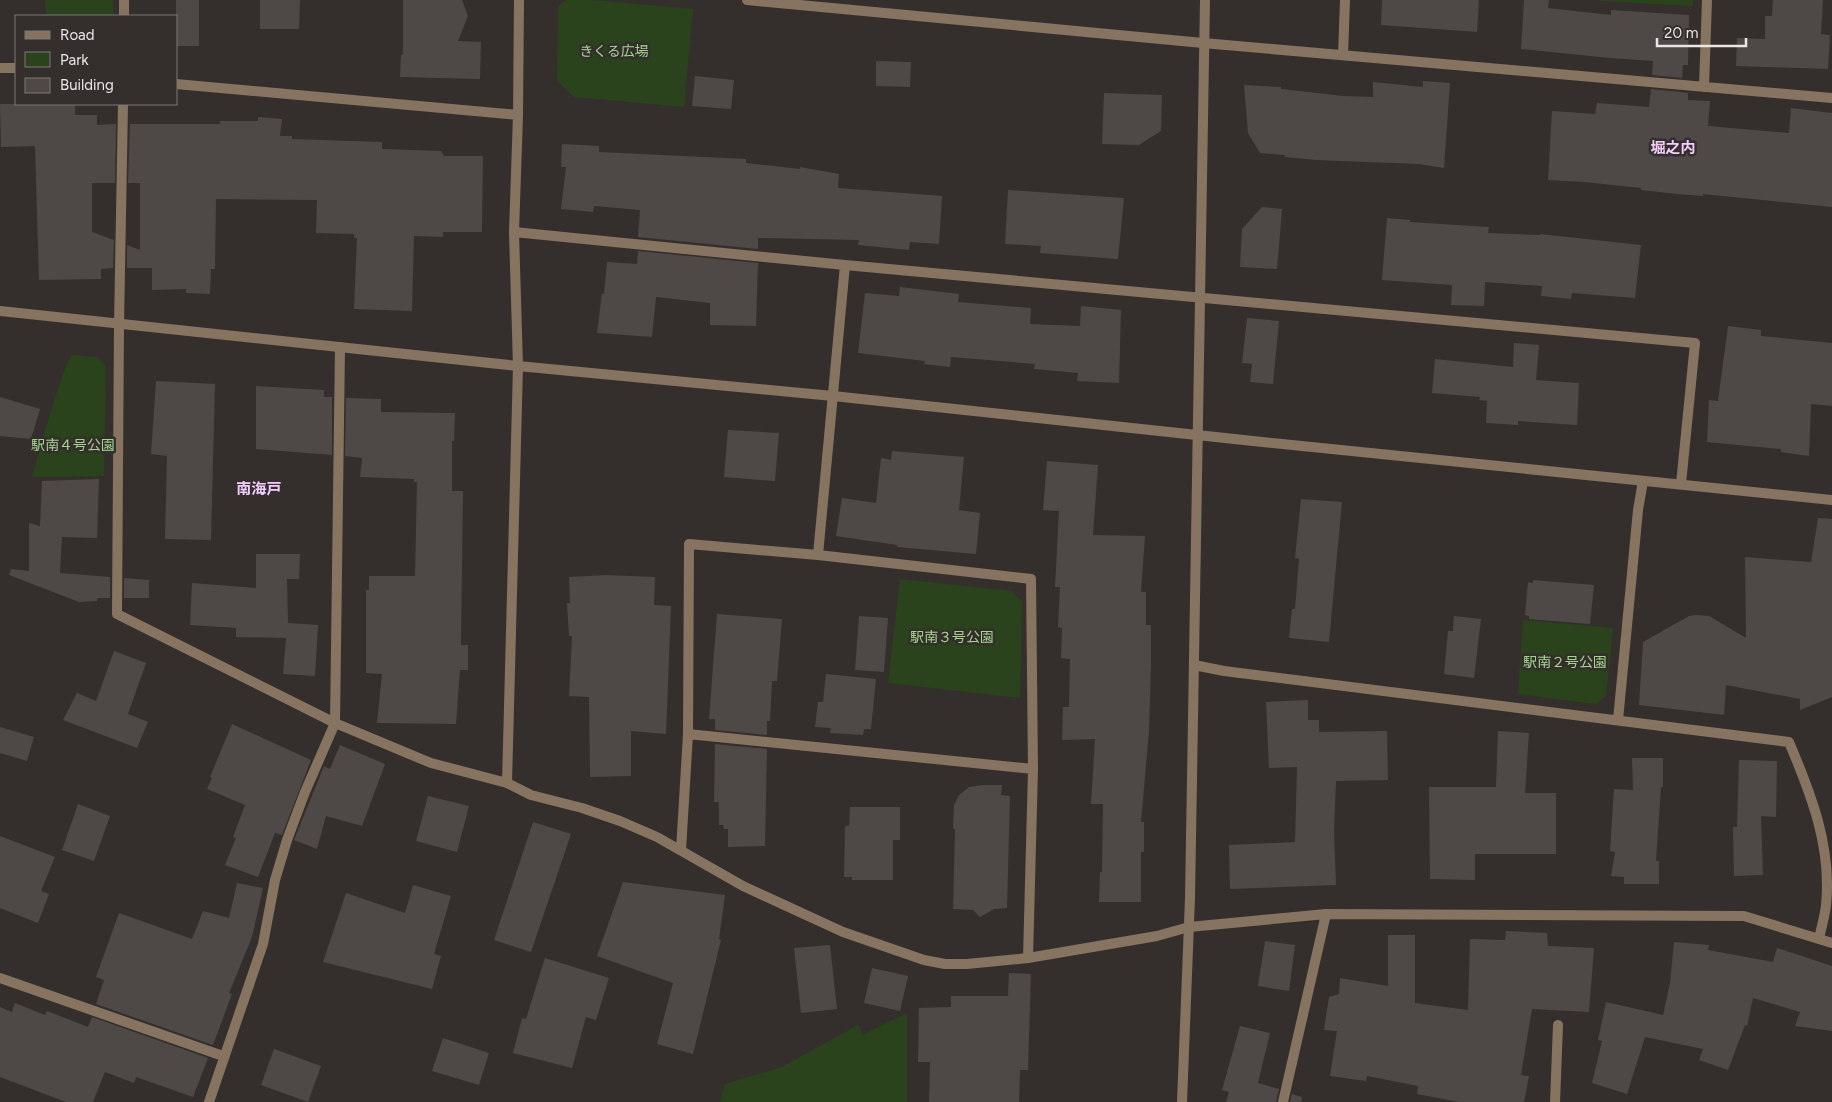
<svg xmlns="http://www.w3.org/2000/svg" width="1832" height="1102" viewBox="0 0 1832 1102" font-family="Figtree,'Noto Sans JP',sans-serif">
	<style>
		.green { fill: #2a431c }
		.building { fill: #4e4947 }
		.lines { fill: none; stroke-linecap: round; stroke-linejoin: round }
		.minor { stroke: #867461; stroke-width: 10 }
		.tertiary { stroke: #867461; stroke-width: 10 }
		.labels { text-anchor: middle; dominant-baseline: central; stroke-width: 5; stroke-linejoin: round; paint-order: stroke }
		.park-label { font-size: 14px; fill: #a4d58c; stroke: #342f2d }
		.neighbourhood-label { font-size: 15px; font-weight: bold; fill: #f3cbfd; stroke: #342f2d }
	</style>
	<rect width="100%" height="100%" fill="#342f2d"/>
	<path class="green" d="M 45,0 L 113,0 L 113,16 L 46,16 Z
		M 566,0 L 592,0 L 693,9 L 684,107 L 574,97 L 557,81 L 558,6 Z
		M 1600,0 L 1693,0 L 1693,6 L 1600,1 Z
		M 71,355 L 97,357 L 106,366 L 104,476 L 32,477 C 44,436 54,394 71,355 Z
		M 900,579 L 1012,591 L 1022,601 L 1020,698 L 888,683 Z
		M 1523,620 L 1613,628 L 1606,696 L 1595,704 L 1518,694 Z
		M 907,1013 L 907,1102 L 720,1102 L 725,1084 L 782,1067 L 858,1025 L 863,1035 Z"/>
	<path class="building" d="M 176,0 L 199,0 L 199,46 L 176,46 Z
		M 260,0 L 300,0 L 299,29 L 260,29 Z
		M 403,0 L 462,0 L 468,16 L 458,41 L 481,42 L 480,79 L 400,77 L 401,55 L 403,54 Z
		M 1382,0 L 1479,0 L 1477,32 L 1381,25 Z
		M 1524,0 L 1549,0 L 1548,8 L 1611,15 L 1611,10 L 1689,15 L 1688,65 L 1683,65 L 1682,78 L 1652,75 L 1653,61 L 1610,58 L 1521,49 Z
		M 1773,0 L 1823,0 L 1821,34 L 1830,35 L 1828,69 L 1736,66 L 1737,38 L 1765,39 L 1765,16 L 1772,16 Z
		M 876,61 L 911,62 L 910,87 L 876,86 Z
		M 695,76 L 734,80 L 731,109 L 692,106 Z
		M 1423,81 L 1450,83 L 1444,168 L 1419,164 L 1316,160 L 1285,157 L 1285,155 L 1260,153 L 1248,133 L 1244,85 L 1281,87 L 1281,89 L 1344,96 L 1373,97 L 1373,82 L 1423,87 Z
		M 1651,89 L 1680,92 L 1688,93 L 1688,100 L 1710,101 L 1708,126 L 1789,133 L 1791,108 L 1832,113 L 1832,207 L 1703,194 L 1703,196 L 1677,194 L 1641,190 L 1641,188 L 1584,182 L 1548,180 L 1552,111 L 1595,114 L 1597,103 L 1649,107 Z
		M 1104,93 L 1162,95 L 1161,131 L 1139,145 L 1102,144 Z
		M 0,104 L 75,104 L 75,115 L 97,115 L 97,125 L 116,124 L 115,183 L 92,183 L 92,232 L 114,240 L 113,268 L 101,269 L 101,279 L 39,280 L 35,146 L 1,147 Z
		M 258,117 L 282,119 L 280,136 L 292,136 L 292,139 L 382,142 L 382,149 L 441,151 L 444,156 L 483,156 L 482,232 L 443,232 L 443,237 L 414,236 L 412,311 L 354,309 L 357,238 L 354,238 L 354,234 L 316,233 L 317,200 L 216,199 L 215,269 L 211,269 L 210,294 L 186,293 L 186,289 L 152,290 L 152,268 L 127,268 L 127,245 L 140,250 L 140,183 L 128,183 L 130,124 L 220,124 L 220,121 L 258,121 Z
		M 562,144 L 599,146 L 599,152 L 746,159 L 746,163 L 800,169 L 800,167 L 839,174 L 838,188 L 942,196 L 939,244 L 910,242 L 909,250 L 858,245 L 859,240 L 758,238 L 758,249 L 638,237 L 640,210 L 594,206 L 593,212 L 561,209 L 566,167 L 561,167 Z
		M 1008,190 L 1124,198 L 1118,259 L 1040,253 L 1041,246 L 1005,244 Z
		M 1262,207 L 1282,209 L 1277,269 L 1240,267 L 1242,229 Z
		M 1387,218 L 1410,220 L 1410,222 L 1489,227 L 1488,233 L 1540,235 L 1540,234 L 1641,245 L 1635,298 L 1572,293 L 1571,299 L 1541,296 L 1542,286 L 1485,282 L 1484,306 L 1451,305 L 1452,285 L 1382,280 Z
		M 638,251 L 758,263 L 756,326 L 710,325 L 710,303 L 656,297 L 652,337 L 597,333 L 602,293 L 604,294 L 607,262 L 637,264 Z
		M 900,287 L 959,294 L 958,302 L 1031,308 L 1030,324 L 1080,326 L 1081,306 L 1121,310 L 1119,383 L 1077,381 L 1078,373 L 1034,369 L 1035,364 L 951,357 L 950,367 L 924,364 L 925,361 L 858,353 L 865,293 L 899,296 Z
		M 1247,318 L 1279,321 L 1273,384 L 1250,382 L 1252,364 L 1242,363 Z
		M 1728,326 L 1761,330 L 1761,336 L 1832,343 L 1832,406 L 1811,404 L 1809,456 L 1781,452 L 1781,449 L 1707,442 L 1709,400 L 1718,401 Z
		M 1514,343 L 1539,345 L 1536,380 L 1579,383 L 1577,425 L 1518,421 L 1518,425 L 1486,423 L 1487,401 L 1479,400 L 1480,397 L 1432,393 L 1435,359 L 1513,367 Z
		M 156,381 L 215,384 L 211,540 L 165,539 L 167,456 L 151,454 Z
		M 256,386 L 324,390 L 324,397 L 332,397 L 332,455 L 256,449 Z
		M 0,397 L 40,409 L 31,439 L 0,436 Z
		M 346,398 L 381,399 L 381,412 L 455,413 L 454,441 L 452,441 L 452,491 L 463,491 L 461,645 L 468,645 L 468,670 L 460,670 L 456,724 L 377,723 L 382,674 L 366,673 L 366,590 L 369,590 L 369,576 L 415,576 L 417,482 L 414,482 L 414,479 L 360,477 L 362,458 L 345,456 Z
		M 728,430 L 779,433 L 775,481 L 724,477 Z
		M 892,451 L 964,457 L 959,510 L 980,513 L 976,554 L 897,547 L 897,545 L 836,536 L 842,498 L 876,503 L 881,458 L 891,460 Z
		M 1047,461 L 1098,465 L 1093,535 L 1145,536 L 1141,592 L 1146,592 L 1146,625 L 1151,625 L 1151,666 L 1149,731 L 1141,822 L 1144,822 L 1144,852 L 1141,852 L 1141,902 L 1099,902 L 1100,872 L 1102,872 L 1103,804 L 1091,804 L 1095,739 L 1062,740 L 1063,707 L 1069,707 L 1070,659 L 1061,658 L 1062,628 L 1058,627 L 1060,587 L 1055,587 L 1059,511 L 1043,510 Z
		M 99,479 L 97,538 L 62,537 L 60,573 L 110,577 L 110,598 L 97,598 L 97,601 L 79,602 L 9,575 L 11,569 L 29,571 L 29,523 L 40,526 L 42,481 Z
		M 1301,499 L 1342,502 L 1329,642 L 1289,638 L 1292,609 L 1295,609 L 1299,559 L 1295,558 Z
		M 1818,518 L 1832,519 L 1832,697 L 1800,710 L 1800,699 L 1726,685 L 1724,715 L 1639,705 L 1643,642 L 1689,616 L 1696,615 L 1709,616 L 1746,638 L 1745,557 L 1811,562 Z
		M 256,554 L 300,554 L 299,579 L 287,579 L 288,623 L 318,625 L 315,676 L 283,674 L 286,638 L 236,637 L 236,628 L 190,625 L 192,583 L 256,588 Z
		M 607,575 L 655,577 L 654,605 L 671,606 L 666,734 L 631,731 L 631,776 L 590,777 L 589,697 L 569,696 L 572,636 L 569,636 L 567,603 L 570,603 L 569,577 Z
		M 124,578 L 149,580 L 149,598 L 124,598 Z
		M 1533,580 L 1594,585 L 1590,624 L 1529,619 L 1529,616 L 1525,615 L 1528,582 L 1533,583 Z
		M 717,614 L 782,619 L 777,681 L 772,681 L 770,721 L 767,721 L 767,735 L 715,730 L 715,719 L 709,719 Z
		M 859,616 L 888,618 L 884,672 L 855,670 Z
		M 1454,616 L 1481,619 L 1474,678 L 1444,674 L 1448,631 L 1453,631 Z
		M 114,651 L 146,663 L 128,714 L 148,722 L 137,748 L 63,720 L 77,693 L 96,701 Z
		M 826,674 L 876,679 L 871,729 L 864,729 L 863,735 L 830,733 L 831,728 L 815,727 L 818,702 L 823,702 Z
		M 1308,700 L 1308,720 L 1319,720 L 1319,732 L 1387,731 L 1388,780 L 1336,781 L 1334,831 L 1336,885 L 1230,889 L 1229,845 L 1295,842 L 1297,767 L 1269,768 L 1266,702 Z
		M 232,724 L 311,760 L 282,835 L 275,833 L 258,877 L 225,865 L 236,838 L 233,837 L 245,805 L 207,789 L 212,778 L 210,777 Z
		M 0,727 L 34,737 L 27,761 L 0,753 Z
		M 1498,731 L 1529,733 L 1525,793 L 1556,793 L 1556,854 L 1475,854 L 1475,880 L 1430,879 L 1429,787 L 1496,787 Z
		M 715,744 L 767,749 L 765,846 L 728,847 L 728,829 L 724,829 L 723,825 L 719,825 L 719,802 L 714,802 Z
		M 340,745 L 385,764 L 362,826 L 326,816 L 317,849 L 294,840 L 324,766 L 330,769 Z
		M 1632,758 L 1663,758 L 1663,787 L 1661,787 L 1656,861 L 1659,861 L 1659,884 L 1624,884 L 1624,877 L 1611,876 L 1615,852 L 1610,851 L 1614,789 L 1633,790 Z
		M 1739,760 L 1777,761 L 1776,817 L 1761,816 L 1763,875 L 1734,876 L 1733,827 L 1737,827 Z
		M 983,785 L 1002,785 L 1001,795 L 1010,796 L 1007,908 L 994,909 L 980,917 L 973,910 L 953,909 L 955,829 L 953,829 L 954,805 L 959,795 L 969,787 Z
		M 428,796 L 469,806 L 457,852 L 416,841 Z
		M 78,804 L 110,816 L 94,861 L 62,850 Z
		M 850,807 L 900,807 L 900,840 L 893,840 L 893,880 L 852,880 L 852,877 L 844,877 L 845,826 L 849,826 Z
		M 533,822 L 571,834 L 531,952 L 494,940 Z
		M 0,836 L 55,857 L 41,891 L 49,894 L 38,923 L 0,908 Z
		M 623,882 L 725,895 L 719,939 L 721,940 L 693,1054 L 657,1044 L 673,983 L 597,956 Z
		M 237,883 L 263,888 L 252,937 L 229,993 L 232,994 L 213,1045 L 96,1004 L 104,980 L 96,977 L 119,913 L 192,939 L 203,911 L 229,918 Z
		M 413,885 L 451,896 L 434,954 L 441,956 L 432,989 L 323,962 L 346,893 L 405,913 Z
		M 1506,931 L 1547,933 L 1548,946 L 1594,948 L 1589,1012 L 1532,1009 L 1521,1075 L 1529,1076 L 1524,1102 L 1459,1102 L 1417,1094 L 1418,1086 L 1367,1076 L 1366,1081 L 1330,1076 L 1337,1031 L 1324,1030 L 1329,997 L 1339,994 L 1340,978 L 1388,986 L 1388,935 L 1415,935 L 1415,1003 L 1468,1010 L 1470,939 L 1505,940 Z
		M 1265,941 L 1295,945 L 1289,991 L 1258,986 Z
		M 1674,942 L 1709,945 L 1708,950 L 1773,962 L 1777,948 L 1832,966 L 1832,1031 L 1795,1026 L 1800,1012 L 1753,998 L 1747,1026 L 1745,1025 L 1728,1070 L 1699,1060 L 1703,1049 L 1645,1037 L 1627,1094 L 1592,1083 L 1602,1041 L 1598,1040 L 1606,1002 L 1663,1015 L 1670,983 Z
		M 830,945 L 837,1009 L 801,1013 L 794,948 Z
		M 545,958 L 609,978 L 596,1020 L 586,1017 L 572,1068 L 513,1053 L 522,1018 L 526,1019 Z
		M 872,968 L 908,976 L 900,1011 L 864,1003 Z
		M 1009,973 L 1031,974 L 1028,1070 L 1020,1070 L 1019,1102 L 929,1102 L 930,1062 L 918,1062 L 919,1008 L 951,1007 L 951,996 L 1008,996 Z
		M 15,1003 L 45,1015 L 47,1011 L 88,1027 L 92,1017 L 208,1058 L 193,1097 L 136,1077 L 134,1083 L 105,1072 L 93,1102 L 66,1102 L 0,1077 L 0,1007 L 12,1012 Z
		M 1240,1026 L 1270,1033 L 1258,1083 L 1279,1089 L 1276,1102 L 1226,1102 L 1229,1092 L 1222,1090 Z
		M 443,1038 L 489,1053 L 479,1085 L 432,1071 Z
		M 274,1049 L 321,1066 L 308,1102 L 261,1085 Z
		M 1292,1094 L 1302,1097 L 1301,1102 L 1290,1102 Z"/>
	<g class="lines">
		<path class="minor" d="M 747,0 L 1203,43 L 1832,98
			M 124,16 L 124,0
			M 1343,55 L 1345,0
			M 0,68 L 16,68
			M 176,84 L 518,115
			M 1704,87 L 1707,0
			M 123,104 L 119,325 L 117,614 L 335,723 L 431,763 L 507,783 L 531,795 L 582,808 L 620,821 L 657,837 L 743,886 L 843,932 L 924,960 L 945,964 L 967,964 L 1028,958 L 1157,936 L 1189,927 L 1326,914 L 1744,916 L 1832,943
			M 514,232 L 845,265 L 1695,343 L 1681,484
			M 818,555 L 845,265
			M 1194,665 L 1224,671 L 1789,742 C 1811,794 1832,847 1826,905 C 1825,916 1821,928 1819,939
			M 1618,720 L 1638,510 L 1643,481
			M 688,734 L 1033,769
			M 507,783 L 518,366 L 514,232 L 518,115 L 519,0
			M 681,850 L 688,734 L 689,544 L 818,555 L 1031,579 L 1033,769 L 1028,958
			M 0,978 L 223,1056
			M 209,1102 L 263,944 L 275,880 L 287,840 L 305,792 L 335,723 L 340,347
			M 1283,1102 L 1326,914
			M 1555,1102 L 1558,1025"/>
		<path class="tertiary" d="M 0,311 L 518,366 L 833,396 L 1253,441 L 1832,500
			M 1182,1102 L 1190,898 L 1205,0"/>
	</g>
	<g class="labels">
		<g class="park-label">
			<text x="614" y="51">きくる広場</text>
			<text x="73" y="445">駅南４号公園</text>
			<text x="952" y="637">駅南３号公園</text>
			<text x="1565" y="662">駅南２号公園</text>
		</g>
		<g class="neighbourhood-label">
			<text x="1673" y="148">堀之内</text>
			<text x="259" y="489">南海戸</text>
		</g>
	</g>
	<rect x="15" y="15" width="162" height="90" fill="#342f2d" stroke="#7c7877"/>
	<rect x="25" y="31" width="25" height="8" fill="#867461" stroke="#7c7877"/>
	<text x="60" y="40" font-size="15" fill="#e9e6e5">Road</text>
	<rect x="25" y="52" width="25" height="15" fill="#2a431c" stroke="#7c7877"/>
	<text x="60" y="65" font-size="15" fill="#e9e6e5">Park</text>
	<rect x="25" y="78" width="25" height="15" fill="#4e4947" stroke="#7c7877"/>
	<text x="60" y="90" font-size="15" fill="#e9e6e5">Building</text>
	<path d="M1657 38v8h89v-8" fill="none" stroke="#e9e6e5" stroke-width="2.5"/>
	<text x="1664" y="38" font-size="15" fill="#e9e6e5" stroke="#342f2d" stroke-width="4" paint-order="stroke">20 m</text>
</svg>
